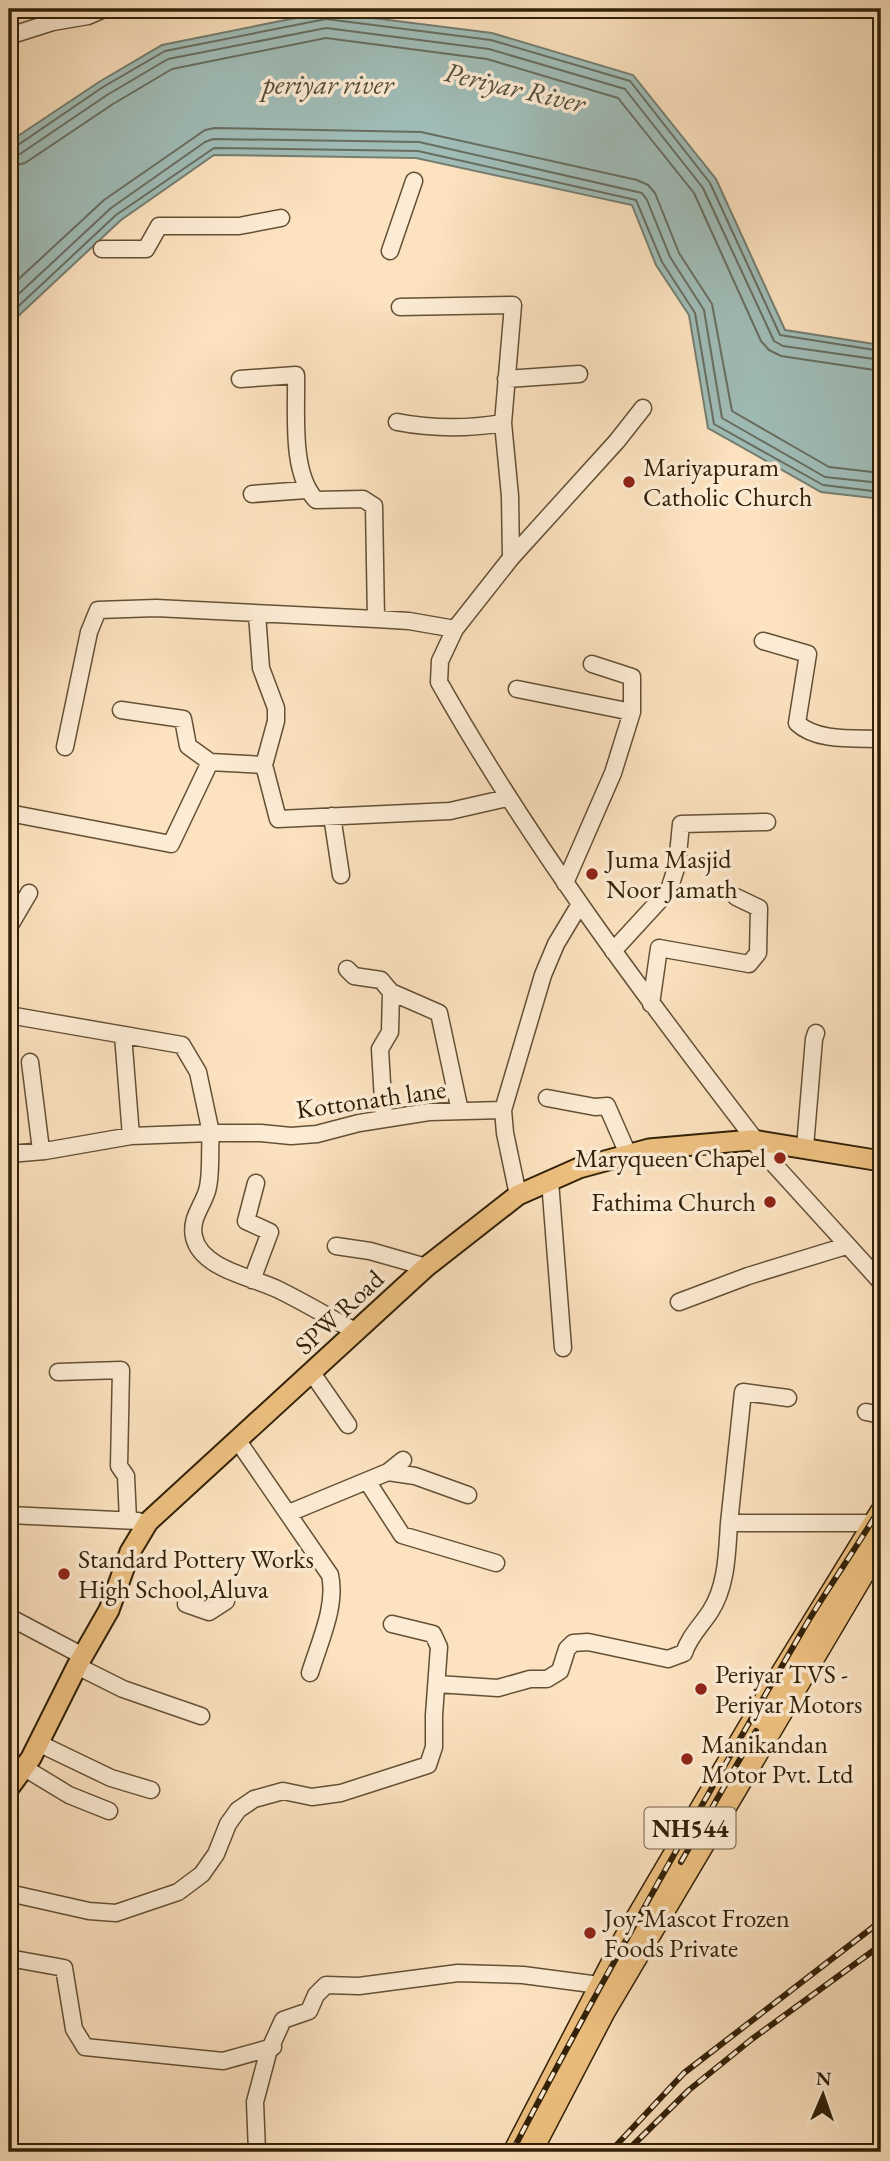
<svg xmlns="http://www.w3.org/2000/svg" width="890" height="2161" viewBox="0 0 890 2161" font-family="'EB Garamond',serif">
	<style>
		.water { fill: #a0bdb8; stroke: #747e71; stroke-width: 2 }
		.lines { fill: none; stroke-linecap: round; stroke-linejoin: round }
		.shore { stroke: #686e60; stroke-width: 2 }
		.minor-casing { stroke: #645035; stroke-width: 19 }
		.major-casing { stroke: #312007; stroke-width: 23 }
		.highway-casing { stroke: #312007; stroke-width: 24 }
		.minor { stroke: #fdecd5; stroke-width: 16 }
		.major { stroke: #eec180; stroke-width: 19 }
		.highway { stroke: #eec180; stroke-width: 21 }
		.rail-casing { stroke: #312007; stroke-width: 6 }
		.rail { stroke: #fdecd5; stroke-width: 3.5; stroke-dasharray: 10; stroke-linecap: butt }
		.poi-dot { fill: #8f2418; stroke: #fdecd5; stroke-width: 2.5 }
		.labels { text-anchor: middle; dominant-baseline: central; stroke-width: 7; stroke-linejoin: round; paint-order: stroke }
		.shield { fill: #fdecd5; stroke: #6e5d45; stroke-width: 2 }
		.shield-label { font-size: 24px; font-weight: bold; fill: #312007 }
		.poi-label { font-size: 26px; fill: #312007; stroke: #fdecd5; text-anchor: start }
		.street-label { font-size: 26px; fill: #312007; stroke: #fdecd5 }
		.water-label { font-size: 28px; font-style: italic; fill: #524f3c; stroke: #fdecd5 }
	</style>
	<rect width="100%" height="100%" fill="#fce2bf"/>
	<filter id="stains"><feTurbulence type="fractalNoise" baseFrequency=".00286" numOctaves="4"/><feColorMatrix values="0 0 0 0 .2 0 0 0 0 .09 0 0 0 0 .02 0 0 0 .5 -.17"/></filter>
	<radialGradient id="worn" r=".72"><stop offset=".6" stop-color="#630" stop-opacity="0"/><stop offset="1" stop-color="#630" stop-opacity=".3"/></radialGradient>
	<path class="water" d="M 325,12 L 492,33 L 633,75 L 716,179 L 785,330 L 881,345 L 881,499 L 821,492 L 708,428 L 689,315 L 656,265 L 632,205 L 416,158 L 214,155 L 121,220 L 15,319 L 9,327 L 9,142 L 99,82 L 162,45 Z"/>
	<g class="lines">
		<path class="shore" d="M 9,148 L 15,147 L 103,87 L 165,51 L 326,19 L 491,40 L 630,81 L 710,183 L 780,335 L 881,351
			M 9,156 L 20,154 L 107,95 L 168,59 L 326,28 L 489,49 L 625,89 L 703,188 L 774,341 L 783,346 L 881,360
			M 9,167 L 25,163 L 113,104 L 172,69 L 326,38 L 487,59 L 618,98 L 694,193 L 761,341 L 769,350 L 781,356 L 881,371
			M 9,288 L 104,200 L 205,130 L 215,128 L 421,132 L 637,180 L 648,185 L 655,193 L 679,253 L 712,304 L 732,411 L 829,467 L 881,473
			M 9,303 L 111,208 L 205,142 L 213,139 L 419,142 L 642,193 L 647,200 L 670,257 L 704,310 L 722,418 L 825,477 L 881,483
			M 9,315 L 116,215 L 214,148 L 418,151 L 636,200 L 662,262 L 695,313 L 714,424 L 823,485 L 881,492"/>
		<g class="minor-casing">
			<path id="minor" d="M 9,36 L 53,22 L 88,16 L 104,9
				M 102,249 L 146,249 L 159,226 L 239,226 L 281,218
				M 390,251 L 414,181
				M 400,307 L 513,305 L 503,423 L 510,496 L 511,558
				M 240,379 L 296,375 C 297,411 290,473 316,500 L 363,499 L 374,506 L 376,619
				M 506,379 L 579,374
				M 643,408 L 617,441 L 511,558 L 455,629 L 440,661 L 439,682 C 530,843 640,990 753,1137 L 752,1140 L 881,1282
				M 397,422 C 433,429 467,429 503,423
				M 252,494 L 306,490
				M 763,641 L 808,654 L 797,723 C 817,742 855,738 881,739
				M 517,689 L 632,712
				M 121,710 L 183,719 L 188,746 L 210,762
				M 65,747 L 89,632 L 98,610 L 156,608 L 376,619 L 409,621 L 455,629
				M 264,765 L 278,819 L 450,811 L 507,798
				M 9,813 L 171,844 L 210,762 L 264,765 L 276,721 L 276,708 L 261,668 L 257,614
				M 332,816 L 341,875
				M 565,883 L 613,773 L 632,712 L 632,677 L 592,664
				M 9,927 L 29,893
				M 613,951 L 669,890 L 677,865 L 681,824 L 767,822
				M 347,969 L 354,976 L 381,980 L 391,992 L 439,1013 L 460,1111
				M 651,1004 L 659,948 L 749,964 L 758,953 L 759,908 L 736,897
				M 9,1015 L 182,1045 L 198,1072 L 211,1133 L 261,1133 L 291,1136 L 317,1134 L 359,1123 L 429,1112 L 503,1110
				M 123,1035 L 131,1136
				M 30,1062 L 41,1150
				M 547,1098 L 595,1107 L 607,1106 L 628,1154
				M 384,1118 L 380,1049 L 390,1032 L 391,992
				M 805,1147 L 814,1039 L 816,1033
				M 9,1154 L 45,1151 L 131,1136 L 211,1133 C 209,1151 212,1174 207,1191 C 202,1207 190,1219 194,1237 C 201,1269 252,1277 277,1289 C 304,1302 330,1318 357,1332
				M 550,1181 L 563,1348
				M 518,1195 L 505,1133 L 503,1110 L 543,975 L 556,944 L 580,904
				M 336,1246 L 370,1251 L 426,1267
				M 252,1280 L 270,1232 L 246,1221 L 256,1183
				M 679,1302 L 748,1276 L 846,1246
				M 58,1372 L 121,1370 L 119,1466 L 126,1476 L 128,1520
				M 312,1373 L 348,1425
				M 866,1412 L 881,1415
				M 238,1441 L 330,1575 C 337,1606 319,1643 310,1673
				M 388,1472 L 415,1476 L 468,1495
				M 367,1481 L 402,1535 L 496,1563
				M 289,1513 L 388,1472 L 403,1460
				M 9,1515 L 138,1521
				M 729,1523 L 743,1392 L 788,1398
				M 186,1604 L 209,1612 L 226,1601
				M 9,1617 L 83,1656
				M 77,1666 L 123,1689 L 201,1716
				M 437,1684 L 498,1688 L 530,1679 L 547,1679 L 560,1671 L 567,1649 L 573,1643 L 588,1642 L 668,1659 L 684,1653 C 689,1637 700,1627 710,1612 C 727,1586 727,1553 729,1523 L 874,1523
				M 38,1743 L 111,1778 L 151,1790
				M 23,1767 L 69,1795 L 109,1811
				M 9,1893 L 89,1911 L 116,1913 L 178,1892 L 202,1874 L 216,1854 L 228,1824 L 238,1810 L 254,1799 L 283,1791 L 312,1797 L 341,1793 L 428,1765 L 434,1747 L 434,1715 L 439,1647 L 433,1634 L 392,1624
				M 9,1958 L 64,1968 L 74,2029 L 85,2047 L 223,2061 L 273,2047
				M 257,2152 L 255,2102 L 268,2053 L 283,2020 L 309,2011 L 316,1995 L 326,1985 L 359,1986 L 458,1973 L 523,1975 L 599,1985"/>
		</g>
		<g class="major-casing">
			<path id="major" d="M 9,1788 L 31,1758 L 77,1666 L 109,1610 L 130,1552 L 148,1522 L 426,1267 L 518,1195 L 579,1168 L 649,1149 L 752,1140 L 881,1161"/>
		</g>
		<g class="highway-casing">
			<path id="highway" d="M 514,2152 L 625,1938 L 755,1717 L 881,1512
				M 531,2152 L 604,2012 L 881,1544"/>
		</g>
		<use href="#minor" class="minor"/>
		<use href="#major" class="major"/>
		<use href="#highway" class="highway"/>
		<g class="rail-casing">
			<path id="rail" d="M 681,1862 L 756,1731
				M 512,2152 C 605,1973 705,1798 807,1623 C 831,1583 858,1546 881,1506
				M 610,2152 L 684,2073 L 881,1921
				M 626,2152 L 689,2090 L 752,2039 L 881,1945"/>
		</g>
		<use href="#rail" class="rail"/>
	</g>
	<g class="poi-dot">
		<circle cx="629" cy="482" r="7"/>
		<circle cx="592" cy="874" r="7"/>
		<circle cx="780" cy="1158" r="7"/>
		<circle cx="770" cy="1202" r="7"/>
		<circle cx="64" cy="1574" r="7"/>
		<circle cx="701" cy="1689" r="7"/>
		<circle cx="687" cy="1759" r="7"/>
		<circle cx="590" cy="1933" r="7"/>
	</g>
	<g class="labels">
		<rect class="shield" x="644.5" y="1807.5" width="91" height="41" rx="5"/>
		<g class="shield-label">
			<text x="690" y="1828">NH544</text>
		</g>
		<g class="poi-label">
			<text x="643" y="467">Mariyapuram<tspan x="643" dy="30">Catholic Church</tspan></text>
			<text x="606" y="859">Juma Masjid<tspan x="606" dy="30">Noor Jamath</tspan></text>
			<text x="766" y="1158" text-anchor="end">Maryqueen Chapel</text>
			<text x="756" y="1202" text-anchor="end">Fathima Church</text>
			<text x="78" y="1559">Standard Pottery Works<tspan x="78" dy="30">High School,Aluva</tspan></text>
			<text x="715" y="1674">Periyar TVS -<tspan x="715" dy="30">Periyar Motors</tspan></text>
			<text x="701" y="1744">Manikandan<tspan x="701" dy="30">Motor Pvt. Ltd</tspan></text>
			<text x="604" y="1918">Joy-Mascot Frozen<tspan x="604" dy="30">Foods Private</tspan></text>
		</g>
		<g class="street-label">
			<text transform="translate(371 1099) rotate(-8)">Kottonath lane</text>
			<text transform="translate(339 1312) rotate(-43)">SPW Road</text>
		</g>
		<g class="water-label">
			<text x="328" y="84">periyar river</text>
			<text transform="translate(515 87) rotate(13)">Periyar River</text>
		</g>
	</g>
	<rect width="890" height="2161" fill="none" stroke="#fce2bf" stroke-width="35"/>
	<rect x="10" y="10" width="869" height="2140" fill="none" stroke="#312007" stroke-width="3.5"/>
	<rect x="18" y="18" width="855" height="2126" fill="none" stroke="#312007" stroke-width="2"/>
	<g transform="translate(823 2095) rotate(2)" stroke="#fdecd5" stroke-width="5" paint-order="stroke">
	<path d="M0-5L12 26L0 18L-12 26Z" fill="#312007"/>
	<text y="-10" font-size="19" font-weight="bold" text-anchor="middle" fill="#312007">N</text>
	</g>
	<rect width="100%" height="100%" filter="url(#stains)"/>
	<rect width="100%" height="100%" fill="url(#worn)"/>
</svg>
